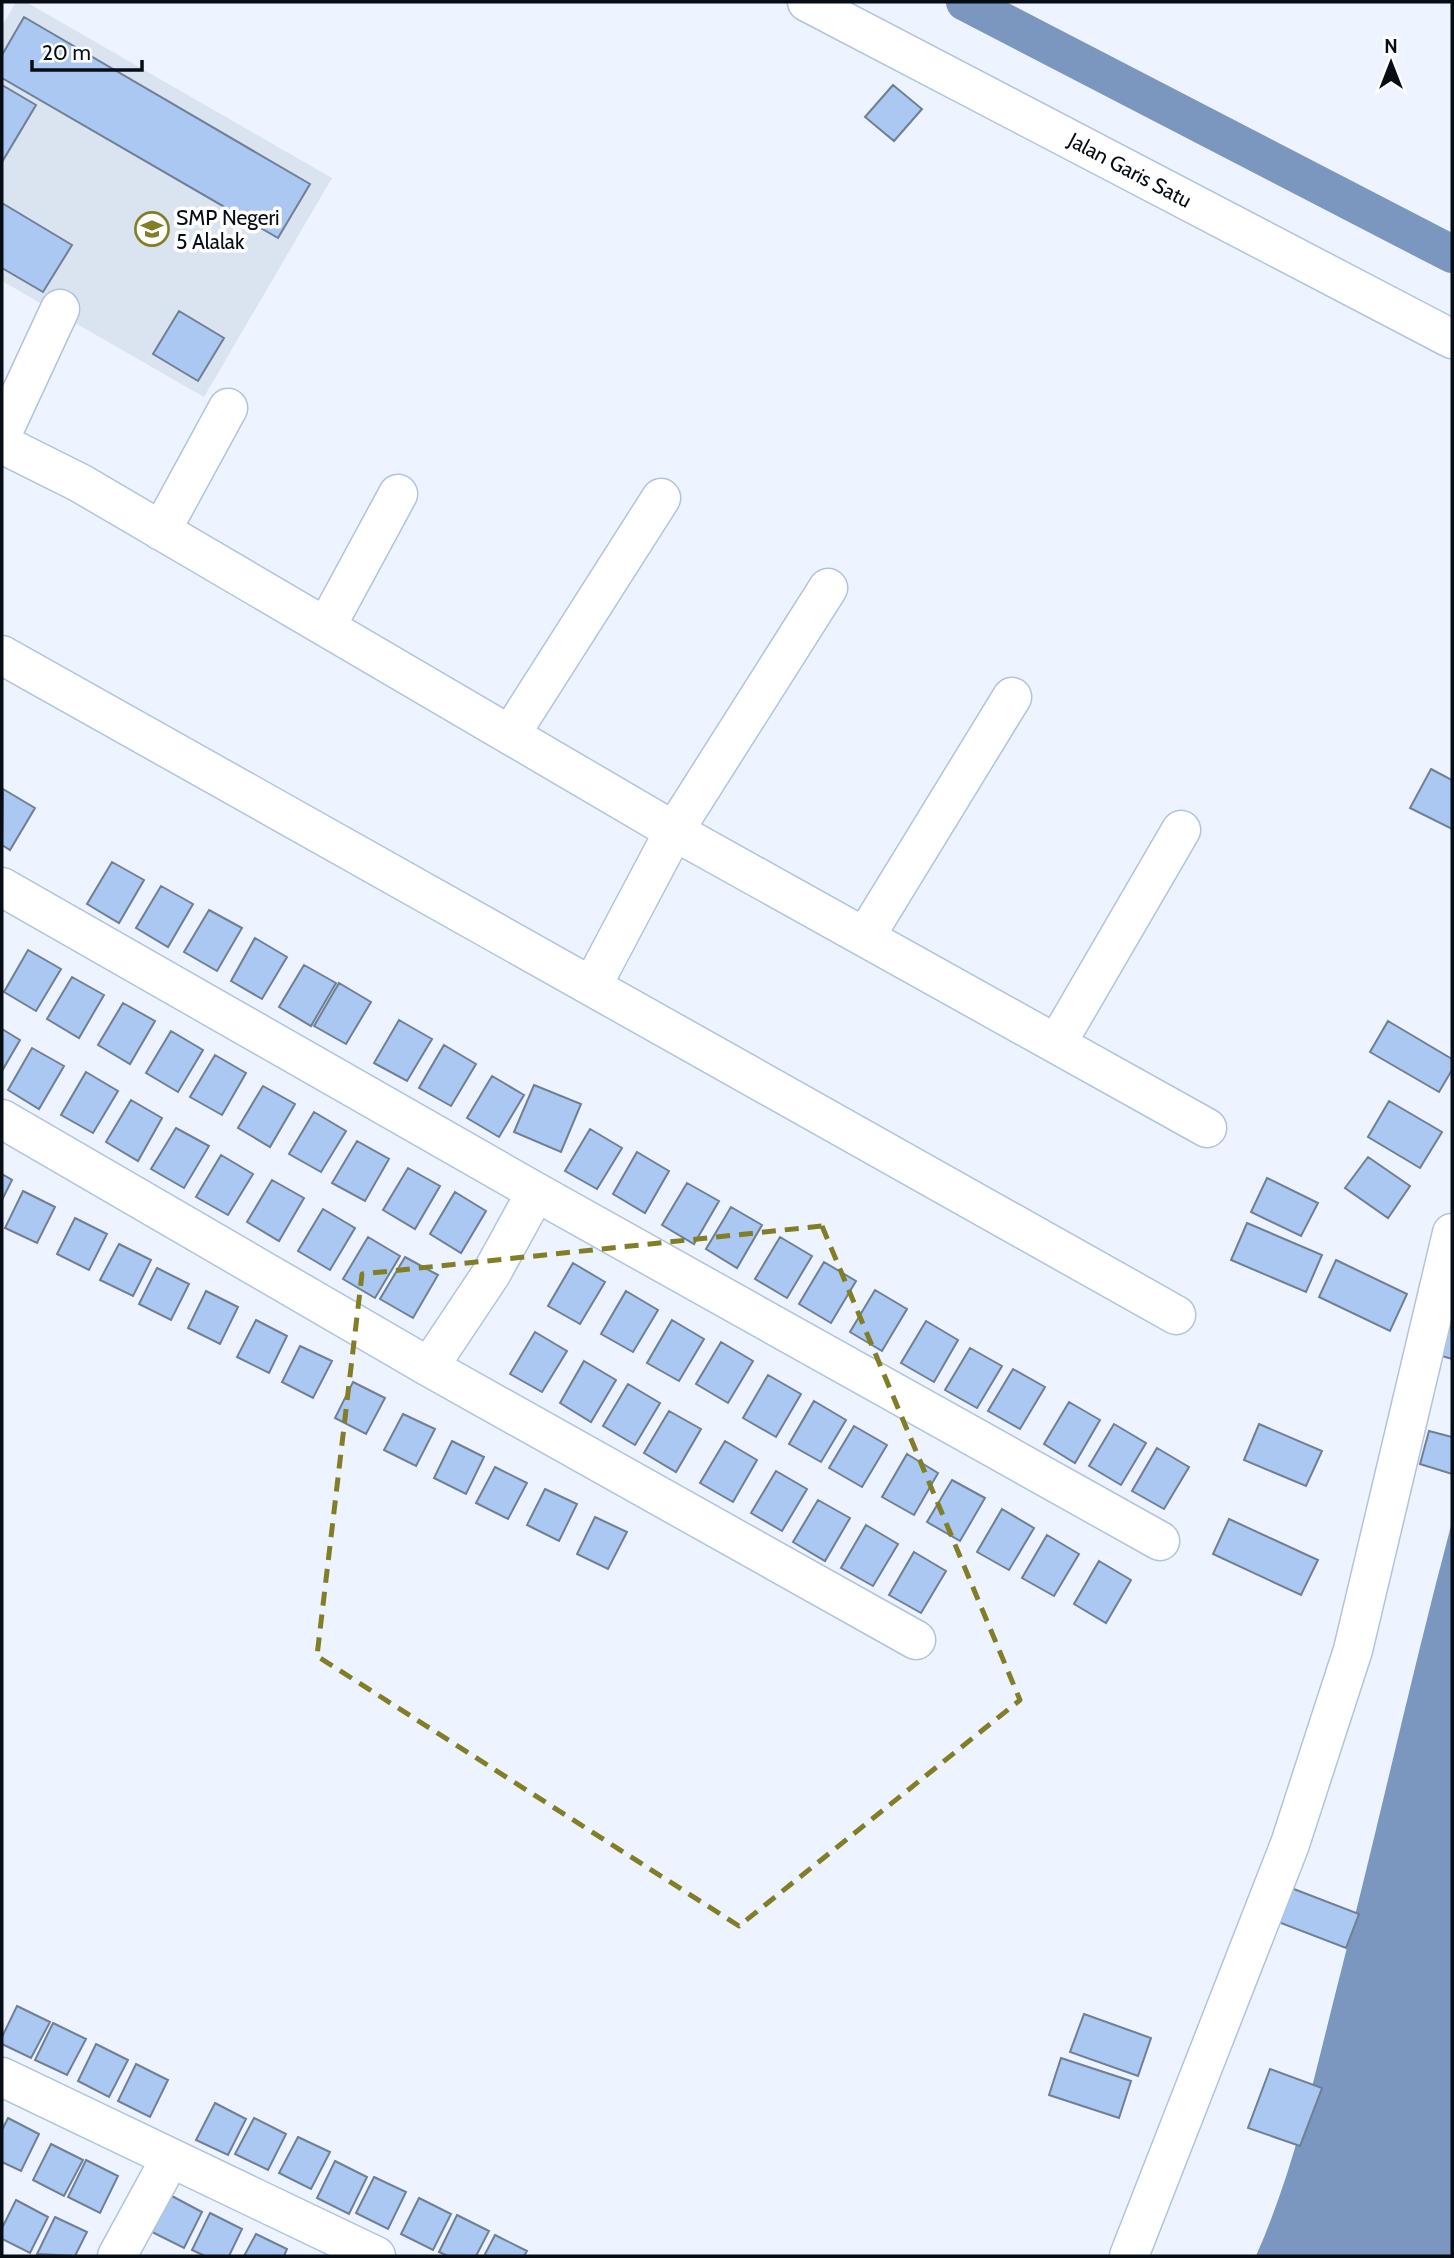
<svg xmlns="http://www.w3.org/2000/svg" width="1454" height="2258" viewBox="0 0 1454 2258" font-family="Cabin,sans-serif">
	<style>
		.built { fill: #dae3f0 }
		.water { fill: #7b97bf }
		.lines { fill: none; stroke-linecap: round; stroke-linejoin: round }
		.canal { stroke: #7b97bf; stroke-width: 38 }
		.building { fill: #aac8f1; stroke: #6e7f96; stroke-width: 2 }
		.street-casing { stroke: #b1c3dd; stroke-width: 41 }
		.street { stroke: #fff; stroke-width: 38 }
		.marked { fill: none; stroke: #827e26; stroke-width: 5; stroke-dasharray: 14 9; stroke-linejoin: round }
		.labels { text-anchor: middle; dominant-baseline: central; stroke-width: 7; stroke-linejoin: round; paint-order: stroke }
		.street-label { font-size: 21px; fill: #070d15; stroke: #fff }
		.poi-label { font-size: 21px; fill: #070d15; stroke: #fff; text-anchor: start }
	</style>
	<rect width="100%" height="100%" fill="#edf4ff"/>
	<path class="built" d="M 16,2 L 26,2 L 332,178 L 204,397 L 2,281 L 2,26 Z"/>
	<path class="water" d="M 1452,1522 L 1452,2256 L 1256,2256 C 1294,2170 1314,2078 1337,1987 C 1377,1832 1411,1676 1452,1522 Z"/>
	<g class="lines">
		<path class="canal" d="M 965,2 L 1452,254"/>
	</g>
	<path class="building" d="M 24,17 L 310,184 L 278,238 L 2,78 L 2,55 Z
		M 2,85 L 36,105 L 2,162 Z
		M 893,85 L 922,109 L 894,141 L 865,117 Z
		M 2,203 L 72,245 L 43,292 L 2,268 Z
		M 179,311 L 224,338 L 198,381 L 153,354 Z
		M 1431,769 L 1452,780 L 1452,829 L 1410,808 Z
		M 3,789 L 35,808 L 10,850 L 2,845 Z
		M 112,862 L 144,880 L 119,923 L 87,904 Z
		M 161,886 L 193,904 L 168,947 L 136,928 Z
		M 209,910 L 242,928 L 217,971 L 184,952 Z
		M 255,938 L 287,957 L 262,999 L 231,981 Z
		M 28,950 L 61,969 L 36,1011 L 4,992 Z
		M 304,965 L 336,983 L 311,1026 L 279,1007 Z
		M 72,977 L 104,995 L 79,1038 L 47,1019 Z
		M 339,983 L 371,1002 L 346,1044 L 314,1026 Z
		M 123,1003 L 155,1021 L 130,1064 L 98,1045 Z
		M 399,1020 L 432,1039 L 407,1081 L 374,1063 Z
		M 1388,1021 L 1452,1059 L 1452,1070 L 1439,1092 L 1370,1052 Z
		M 2,1029 L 20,1040 L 2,1071 Z
		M 171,1031 L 203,1050 L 178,1092 L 146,1073 Z
		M 444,1045 L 476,1064 L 451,1106 L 419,1088 Z
		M 32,1048 L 64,1066 L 39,1109 L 8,1090 Z
		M 215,1055 L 246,1073 L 222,1115 L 190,1097 Z
		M 86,1072 L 118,1091 L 93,1133 L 61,1115 Z
		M 492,1076 L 524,1095 L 499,1137 L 467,1118 Z
		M 534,1085 L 581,1104 L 561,1152 L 514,1132 Z
		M 263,1086 L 295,1104 L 270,1147 L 238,1128 Z
		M 131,1100 L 162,1118 L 138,1161 L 106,1142 Z
		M 1389,1101 L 1442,1132 L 1420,1168 L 1368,1137 Z
		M 314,1112 L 346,1131 L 321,1172 L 289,1154 Z
		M 176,1128 L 209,1146 L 184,1188 L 151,1169 Z
		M 590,1129 L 622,1148 L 597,1189 L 565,1171 Z
		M 357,1141 L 389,1159 L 365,1201 L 332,1183 Z
		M 637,1152 L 669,1171 L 645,1213 L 613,1194 Z
		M 221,1155 L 253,1174 L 228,1215 L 196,1197 Z
		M 1368,1157 L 1410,1186 L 1388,1218 L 1345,1188 Z
		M 408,1168 L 440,1186 L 415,1229 L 383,1210 Z
		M 2,1174 L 12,1180 L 2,1200 Z
		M 1267,1178 L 1318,1203 L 1301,1236 L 1251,1212 Z
		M 272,1180 L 304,1198 L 279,1241 L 247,1222 Z
		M 687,1183 L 719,1201 L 694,1244 L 662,1225 Z
		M 23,1191 L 55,1207 L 37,1243 L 5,1228 Z
		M 455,1192 L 486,1211 L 461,1253 L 430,1234 Z
		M 731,1207 L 762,1225 L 737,1268 L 706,1249 Z
		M 323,1209 L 355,1228 L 330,1270 L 298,1251 Z
		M 75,1218 L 107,1234 L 89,1270 L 57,1254 Z
		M 1247,1223 L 1322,1255 L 1306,1292 L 1231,1260 Z
		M 368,1237 L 400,1256 L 375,1298 L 343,1279 Z
		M 780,1237 L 812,1256 L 787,1298 L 755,1279 Z
		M 119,1244 L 151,1260 L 133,1296 L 100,1280 Z
		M 405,1257 L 438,1275 L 413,1318 L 380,1299 Z
		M 1336,1260 L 1407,1294 L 1390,1331 L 1319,1297 Z
		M 824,1262 L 856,1281 L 831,1323 L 799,1304 Z
		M 573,1263 L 605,1282 L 580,1324 L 548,1306 Z
		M 157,1268 L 189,1284 L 171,1320 L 139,1304 Z
		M 875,1290 L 907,1309 L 882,1351 L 850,1332 Z
		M 206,1291 L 238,1307 L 220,1344 L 188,1328 Z
		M 626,1291 L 658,1310 L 633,1352 L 601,1334 Z
		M 256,1320 L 287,1336 L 269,1373 L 237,1357 Z
		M 672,1320 L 704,1339 L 679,1381 L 647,1363 Z
		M 926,1321 L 958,1340 L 934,1382 L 901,1363 Z
		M 1444,1325 L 1452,1328 L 1452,1359 L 1435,1354 Z
		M 535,1332 L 567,1351 L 542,1392 L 510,1374 Z
		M 721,1342 L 753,1361 L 728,1403 L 696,1384 Z
		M 300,1346 L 332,1361 L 313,1398 L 282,1382 Z
		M 970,1348 L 1002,1366 L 977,1408 L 945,1390 Z
		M 584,1361 L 616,1380 L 591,1422 L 560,1403 Z
		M 1013,1369 L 1045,1387 L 1020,1429 L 988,1411 Z
		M 768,1375 L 801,1394 L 776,1437 L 743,1418 Z
		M 353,1382 L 385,1398 L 366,1434 L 335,1418 Z
		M 628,1384 L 660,1403 L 635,1445 L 603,1426 Z
		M 814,1401 L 846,1420 L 821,1462 L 789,1444 Z
		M 1069,1402 L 1100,1420 L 1075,1463 L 1044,1444 Z
		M 669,1411 L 701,1429 L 676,1472 L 644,1453 Z
		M 403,1414 L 435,1429 L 416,1466 L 384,1450 Z
		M 1114,1424 L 1146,1443 L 1121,1485 L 1089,1466 Z
		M 1259,1424 L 1322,1451 L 1306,1486 L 1244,1460 Z
		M 854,1426 L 887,1445 L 862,1487 L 829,1468 Z
		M 1429,1431 L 1452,1437 L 1452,1474 L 1420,1464 Z
		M 452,1441 L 484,1457 L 466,1494 L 434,1478 Z
		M 725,1441 L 757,1460 L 733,1502 L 700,1483 Z
		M 1157,1448 L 1189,1467 L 1164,1509 L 1132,1491 Z
		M 907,1454 L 938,1473 L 914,1515 L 882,1497 Z
		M 495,1467 L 527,1483 L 508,1519 L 476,1503 Z
		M 776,1471 L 807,1489 L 782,1531 L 751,1513 Z
		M 952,1480 L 985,1498 L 960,1541 L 927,1522 Z
		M 545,1489 L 577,1504 L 559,1541 L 527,1525 Z
		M 818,1500 L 850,1518 L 825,1561 L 793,1542 Z
		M 1002,1509 L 1034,1528 L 1009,1570 L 977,1552 Z
		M 595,1517 L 627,1532 L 608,1569 L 577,1554 Z
		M 1229,1519 L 1318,1560 L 1301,1595 L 1213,1554 Z
		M 866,1525 L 898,1544 L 873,1586 L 841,1568 Z
		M 1047,1535 L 1079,1554 L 1054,1596 L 1022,1578 Z
		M 914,1552 L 946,1571 L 921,1613 L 889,1595 Z
		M 1099,1561 L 1131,1580 L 1106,1623 L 1074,1604 Z
		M 1286,1886 L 1359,1914 L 1346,1948 L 1273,1920 Z
		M 17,2006 L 50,2022 L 31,2058 L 2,2044 L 2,2037 Z
		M 1084,2014 L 1151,2038 L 1138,2076 L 1070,2052 Z
		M 53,2023 L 86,2039 L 67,2075 L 35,2060 Z
		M 96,2044 L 128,2060 L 109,2097 L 78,2081 Z
		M 1061,2058 L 1131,2081 L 1119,2118 L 1049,2095 Z
		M 136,2064 L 168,2080 L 150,2117 L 118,2101 Z
		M 1270,2069 L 1322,2088 L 1300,2146 L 1248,2128 Z
		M 215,2103 L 246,2119 L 228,2155 L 196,2140 Z
		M 8,2118 L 39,2134 L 21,2171 L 2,2162 L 2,2130 Z
		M 254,2118 L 286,2134 L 268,2170 L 235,2154 Z
		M 298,2137 L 330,2152 L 311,2189 L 279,2173 Z
		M 51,2144 L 83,2160 L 64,2196 L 33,2180 Z
		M 86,2160 L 118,2176 L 100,2213 L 68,2197 Z
		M 335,2161 L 367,2177 L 349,2214 L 317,2198 Z
		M 374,2177 L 406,2192 L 388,2229 L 356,2213 Z
		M 170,2195 L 202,2212 L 184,2248 L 152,2232 Z
		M 419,2198 L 451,2214 L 433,2250 L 401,2234 Z
		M 16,2200 L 48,2217 L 30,2253 L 2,2239 L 2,2228 Z
		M 210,2213 L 242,2229 L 229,2256 L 205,2256 L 192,2250 Z
		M 457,2215 L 489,2231 L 476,2256 L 448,2256 L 439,2252 Z
		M 55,2217 L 87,2232 L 75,2256 L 37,2254 Z
		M 256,2234 L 287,2249 L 284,2256 L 244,2256 Z
		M 495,2235 L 527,2251 L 524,2256 L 484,2256 Z"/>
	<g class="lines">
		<g class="street-casing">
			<path id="street" d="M 807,2 L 1452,339
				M 2,434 L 60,309
				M 2,444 L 80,483 L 674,831 L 1207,1128
				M 161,531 L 228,408
				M 326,627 L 398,494
				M 2,655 L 1176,1315
				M 510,735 L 661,498
				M 2,887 L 536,1192 L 1160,1541
				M 865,937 L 1012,697
				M 593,984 L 674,831 L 828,588
				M 1057,1043 L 1181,830
				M 2,1119 L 429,1367 L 916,1640
				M 429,1367 L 491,1274 L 536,1192
				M 2,2077 L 376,2256
				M 117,2256 L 170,2159
				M 1129,2256 L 1290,1844 L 1353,1650 L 1452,1233"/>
		</g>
		<use href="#street" class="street"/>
	</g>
	<path class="marked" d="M 822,1226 L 1020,1700 L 739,1926 L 317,1656 L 362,1274 Z"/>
	<defs>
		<g id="school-ring" transform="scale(1.75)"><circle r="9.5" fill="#fff" stroke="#827e26" stroke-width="1.5"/><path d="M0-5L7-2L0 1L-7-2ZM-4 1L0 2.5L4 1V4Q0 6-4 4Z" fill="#827e26"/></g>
	</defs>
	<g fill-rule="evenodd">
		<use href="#school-ring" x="152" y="229"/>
	</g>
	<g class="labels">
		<g class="street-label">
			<text transform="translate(1130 170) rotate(28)">Jalan Garis Satu</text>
		</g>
		<g class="poi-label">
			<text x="176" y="217">SMP Negeri<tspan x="176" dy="24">5 Alalak</tspan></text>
		</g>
	</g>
	<rect width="1454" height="2258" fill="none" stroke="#070d15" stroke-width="7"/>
	<g transform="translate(1391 63)" stroke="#ffffff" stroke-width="5" paint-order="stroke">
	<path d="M0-5L12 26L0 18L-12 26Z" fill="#070d15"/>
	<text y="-10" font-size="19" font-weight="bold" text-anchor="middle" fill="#070d15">N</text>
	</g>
	<path d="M32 60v10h110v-10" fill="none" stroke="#070d15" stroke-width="3.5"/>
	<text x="42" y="60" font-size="21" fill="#070d15" stroke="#ffffff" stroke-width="5" paint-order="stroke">20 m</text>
</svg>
